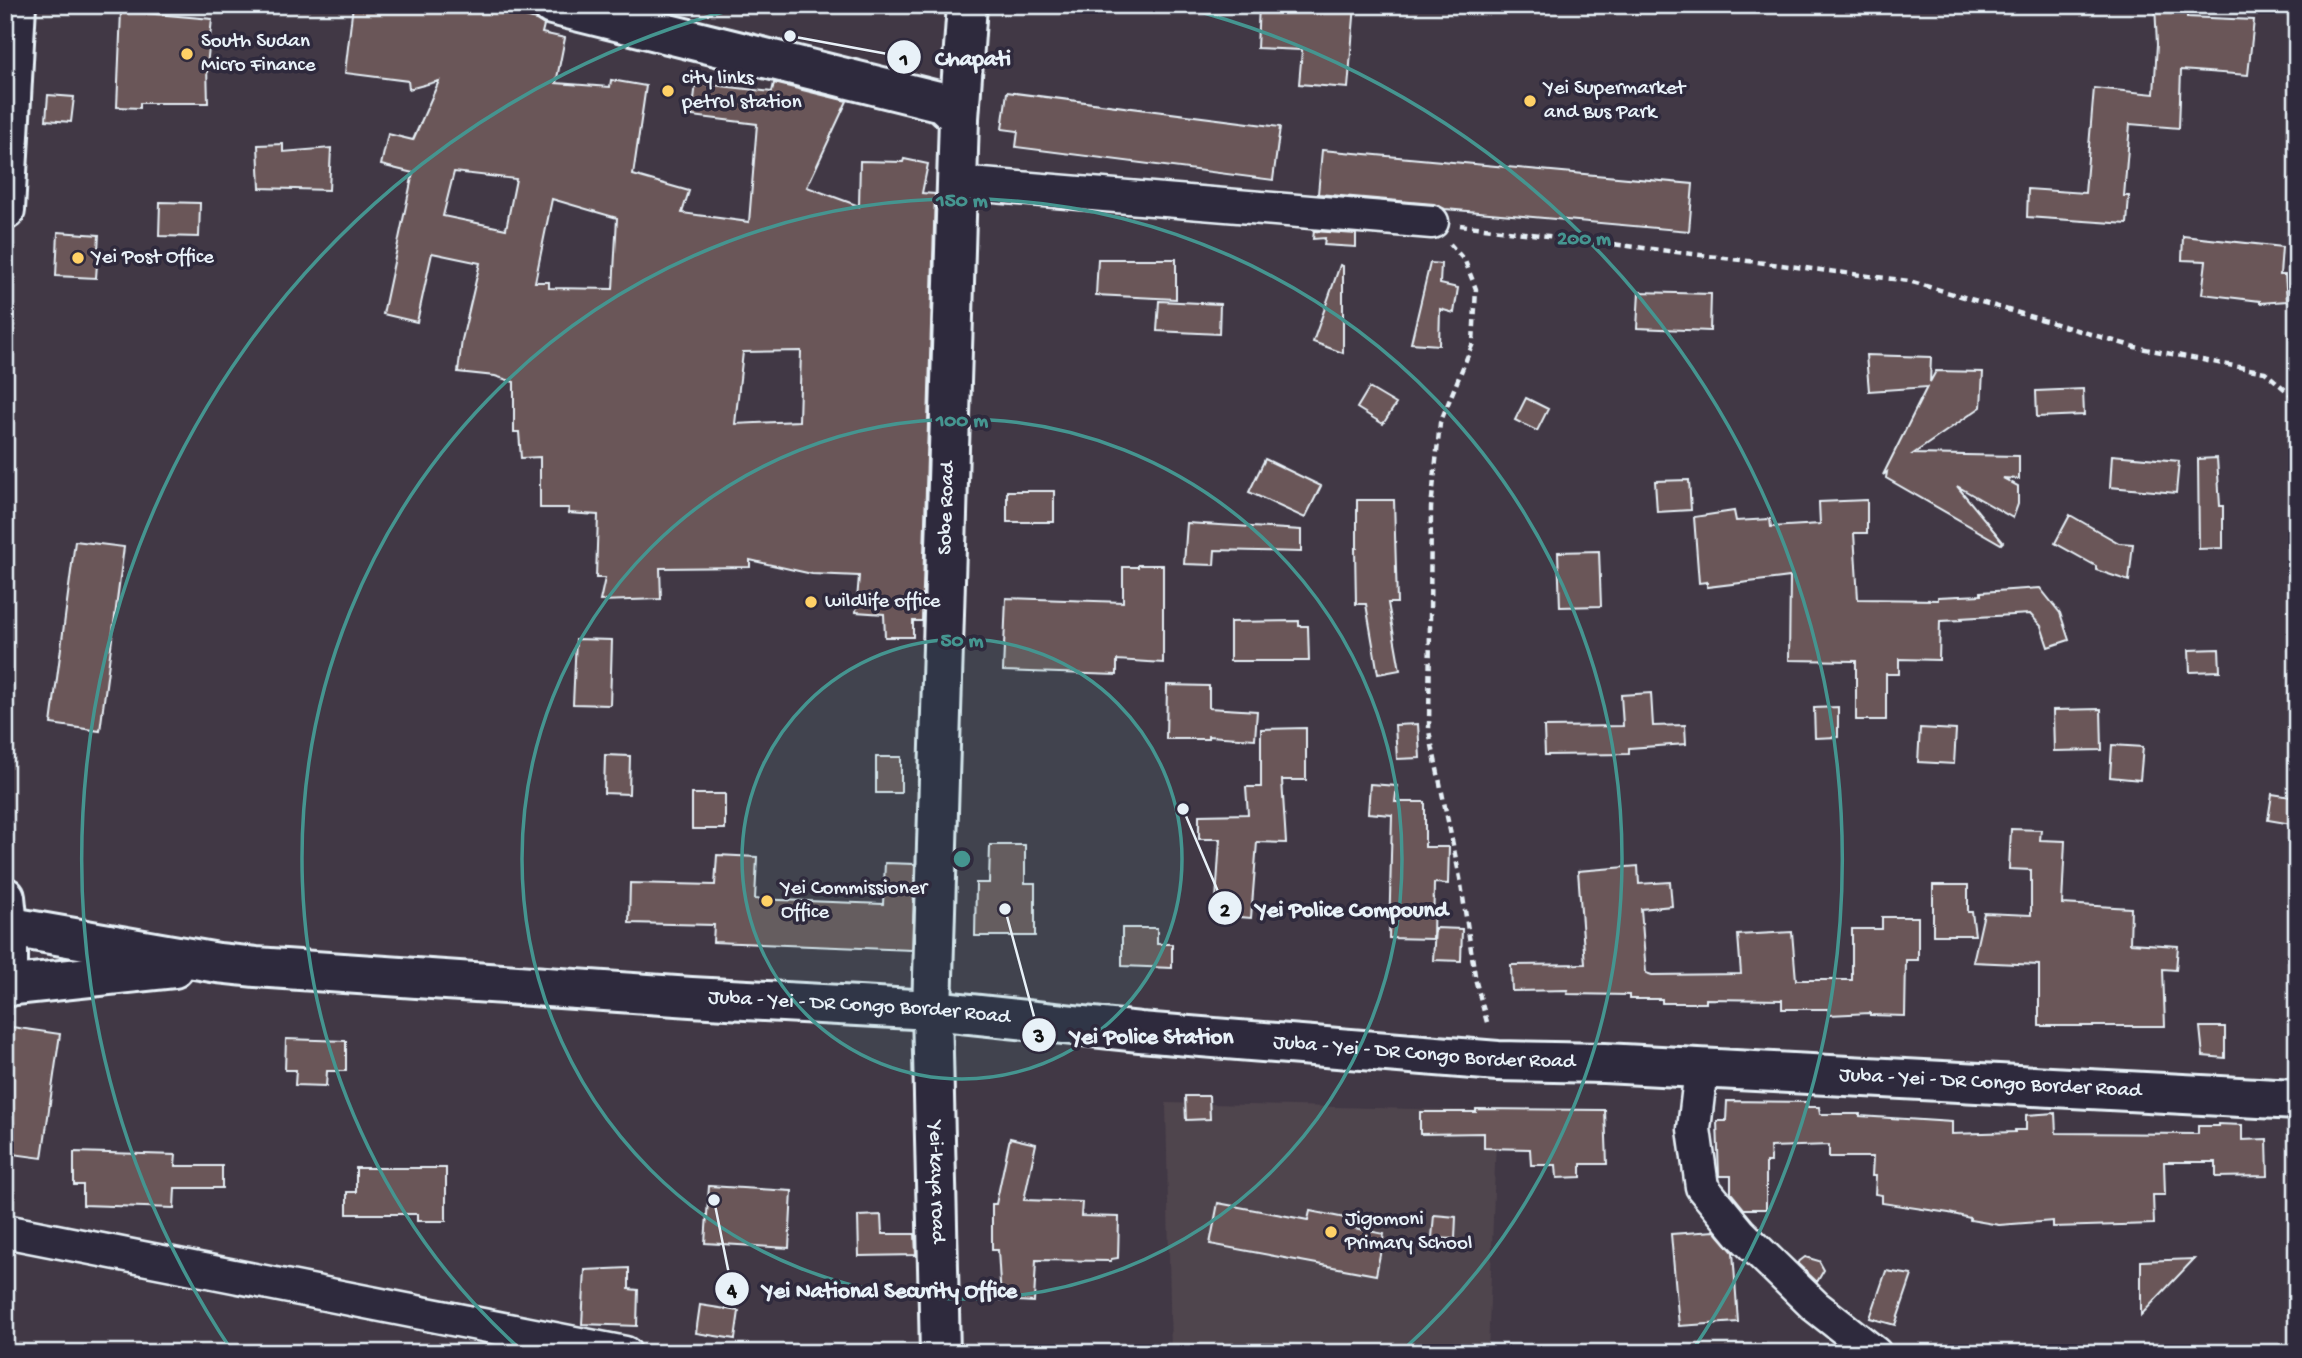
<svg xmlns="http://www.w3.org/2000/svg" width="2302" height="1358" viewBox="0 0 2302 1358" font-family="'Gochi Hand',sans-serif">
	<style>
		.built { fill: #50454e }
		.building { fill: #6a5758; stroke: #e8f1f8; stroke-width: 2; fill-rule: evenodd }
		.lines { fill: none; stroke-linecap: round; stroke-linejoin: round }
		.minor-casing { stroke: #e8f1f8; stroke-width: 37 }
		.tertiary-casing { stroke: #e8f1f8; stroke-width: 44 }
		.primary-casing { stroke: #e8f1f8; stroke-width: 44 }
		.path { stroke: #e8f1f8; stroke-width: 4.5; stroke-dasharray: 7 5; stroke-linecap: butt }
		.minor { stroke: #2f2a3d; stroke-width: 32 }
		.tertiary { stroke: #2f2a3d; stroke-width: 38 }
		.primary { stroke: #2f2a3d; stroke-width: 38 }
		.ring { fill: none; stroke: #459590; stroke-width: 3.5 }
		.poi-dot { fill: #ffd166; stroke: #2f2a3d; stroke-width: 2.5 }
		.labels { text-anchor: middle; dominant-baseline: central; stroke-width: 7; stroke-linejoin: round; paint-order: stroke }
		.poi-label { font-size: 21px; fill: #e8f1f8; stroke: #2f2a3d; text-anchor: start }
		.street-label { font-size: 21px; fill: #e8f1f8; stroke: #2f2a3d }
		.centre { fill: #459590; stroke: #2f2a3d; stroke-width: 3.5 }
		.ring-label { font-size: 21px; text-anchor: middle; font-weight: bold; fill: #459590; stroke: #2f2a3d; stroke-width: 7; stroke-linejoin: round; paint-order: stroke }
		.leader { fill: none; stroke: #e8f1f8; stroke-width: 2.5 }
		.callout-dot { fill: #e8f1f8; stroke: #2f2a3d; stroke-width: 2.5 }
		.mark-label { font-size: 21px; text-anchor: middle; font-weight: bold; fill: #111 }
		.callout-label { font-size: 23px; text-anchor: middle; font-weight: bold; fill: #e8f1f8; stroke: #2f2a3d; stroke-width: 7; stroke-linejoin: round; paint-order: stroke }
	</style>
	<rect width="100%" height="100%" fill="#413845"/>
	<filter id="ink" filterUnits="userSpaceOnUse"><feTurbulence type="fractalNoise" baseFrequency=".0143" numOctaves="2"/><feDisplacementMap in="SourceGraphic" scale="14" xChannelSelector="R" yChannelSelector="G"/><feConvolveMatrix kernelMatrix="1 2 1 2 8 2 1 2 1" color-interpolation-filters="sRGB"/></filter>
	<g filter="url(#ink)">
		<path class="built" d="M 1166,1103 L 1497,1111 L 1488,1353 L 1171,1353 Z"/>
		<path class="building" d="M 353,5 L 430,5 L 447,9 L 448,5 L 481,5 L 536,20 L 544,25 L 542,33 L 565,38 L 556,83 L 610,87 L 611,80 L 646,86 L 633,175 L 689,191 L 682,213 L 749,222 L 757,124 L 692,116 L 696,83 L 772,92 L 774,83 L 847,101 L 807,187 L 859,206 L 860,161 L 903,162 L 904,159 L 928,164 L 922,193 L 935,194 L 922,621 L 913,621 L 913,637 L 885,637 L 884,614 L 856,612 L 859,576 L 812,574 L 750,560 L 750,567 L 660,568 L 661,599 L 600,601 L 605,578 L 596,578 L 598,515 L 568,513 L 569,508 L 540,508 L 540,457 L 521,458 L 519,432 L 514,432 L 514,382 L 495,376 L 458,372 L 462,340 L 480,263 L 432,253 L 417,322 L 383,314 L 413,173 L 381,165 L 388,134 L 413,140 L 439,81 L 409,89 L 408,81 L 345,73 ZM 454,172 L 516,179 L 506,229 L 443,216 ZM 552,199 L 617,218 L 613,289 L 549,288 L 549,282 L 535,282 ZM 801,351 L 799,421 L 735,424 L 743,352 Z
			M 1259,5 L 1355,5 L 1348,88 L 1299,84 L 1302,50 L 1257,48 Z
			M 2155,5 L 2187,5 L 2187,17 L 2254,20 L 2248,75 L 2181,70 L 2179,128 L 2130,124 L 2124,196 L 2129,196 L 2127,224 L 2027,217 L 2028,189 L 2085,193 L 2094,88 L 2154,94 L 2157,44 Z
			M 121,11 L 212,19 L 207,66 L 208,103 L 140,103 L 140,108 L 117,107 Z
			M 1007,92 L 1280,127 L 1273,180 L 1016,147 L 1018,131 L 1002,129 Z
			M 48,95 L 74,97 L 71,122 L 46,120 Z
			M 283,144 L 283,152 L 331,148 L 329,190 L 260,188 L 258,145 Z
			M 1322,150 L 1693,184 L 1689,231 L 1445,209 L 1434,204 L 1318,194 Z
			M 160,202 L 200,203 L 199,237 L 159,236 Z
			M 1314,231 L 1356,234 L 1356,247 L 1324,245 L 1325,238 L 1313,239 Z
			M 58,232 L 99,235 L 96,278 L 56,276 Z
			M 2183,236 L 2282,247 L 2280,275 L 2285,275 L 2287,301 L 2260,303 L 2260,301 L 2202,294 L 2206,261 L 2182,260 Z
			M 1098,259 L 1176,259 L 1176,299 L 1096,295 Z
			M 1430,263 L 1441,264 L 1440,284 L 1458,288 L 1454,313 L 1440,309 L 1439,345 L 1411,343 Z
			M 1340,265 L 1343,266 L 1343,353 L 1313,342 Z
			M 1639,292 L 1711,294 L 1710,331 L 1637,328 Z
			M 1159,301 L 1220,304 L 1219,334 L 1157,331 Z
			M 1866,355 L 1931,357 L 1930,382 L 1936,371 L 1983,372 L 1981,407 L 1913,454 L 2019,456 L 2019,479 L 2003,478 L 2018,486 L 2018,504 L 2013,518 L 1957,486 L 2003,542 L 2001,544 L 1886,478 L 1887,472 L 1883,475 L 1927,387 L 1869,391 Z
			M 1369,388 L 1396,404 L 1383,424 L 1357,408 Z
			M 2083,389 L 2084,415 L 2037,417 L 2036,391 Z
			M 1526,398 L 1548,409 L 1537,431 L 1515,420 Z
			M 2112,455 L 2179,461 L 2176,493 L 2110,487 Z
			M 2217,458 L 2220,506 L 2223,506 L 2223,548 L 2199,549 L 2198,459 Z
			M 1265,459 L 1321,486 L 1305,518 L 1249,492 Z
			M 1689,480 L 1691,510 L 1657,512 L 1655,481 Z
			M 1007,491 L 1054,491 L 1054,522 L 1007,522 Z
			M 1357,500 L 1394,500 L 1397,603 L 1388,603 L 1400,670 L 1378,674 L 1366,604 L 1356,604 L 1355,548 L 1357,548 Z
			M 1867,500 L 1867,533 L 1854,533 L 1858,599 L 1938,600 L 1938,597 L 1981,595 L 1981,592 L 2040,588 L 2060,613 L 2069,640 L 2048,647 L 2041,626 L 2030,614 L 1961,618 L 1962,620 L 1940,621 L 1939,660 L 1899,659 L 1899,674 L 1886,674 L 1886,720 L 1856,720 L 1856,661 L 1789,660 L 1790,577 L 1707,587 L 1707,582 L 1699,583 L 1694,517 L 1734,511 L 1736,521 L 1770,519 L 1771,527 L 1820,524 L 1819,502 Z
			M 2070,515 L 2119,543 L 2133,544 L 2129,581 L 2096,570 L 2096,566 L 2055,543 Z
			M 1187,523 L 1301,530 L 1301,552 L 1215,550 L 1214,565 L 1184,564 Z
			M 75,541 L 124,547 L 100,731 L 51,724 Z
			M 1599,551 L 1601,606 L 1560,607 L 1558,552 Z
			M 1138,565 L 1163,565 L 1163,663 L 1117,660 L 1117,675 L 1003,671 L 1006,598 L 1123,602 L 1123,567 L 1138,567 Z
			M 1299,621 L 1299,626 L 1308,626 L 1309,661 L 1230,661 L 1230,622 Z
			M 576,639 L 612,640 L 610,705 L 573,704 Z
			M 2219,649 L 2220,671 L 2190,672 L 2189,650 Z
			M 1167,685 L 1209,686 L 1209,708 L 1257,711 L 1255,739 L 1208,736 L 1208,739 L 1166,739 Z
			M 1651,693 L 1653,726 L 1685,725 L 1686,744 L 1629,748 L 1629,754 L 1545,755 L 1544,727 L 1623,726 L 1621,695 Z
			M 1838,707 L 1838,737 L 1815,738 L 1814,708 Z
			M 2101,709 L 2102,750 L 2054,751 L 2053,710 Z
			M 1418,724 L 1420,758 L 1397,759 L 1395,725 Z
			M 1306,728 L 1306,780 L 1282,780 L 1286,843 L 1257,842 L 1251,918 L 1215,915 L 1220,839 L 1199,839 L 1199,815 L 1248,814 L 1246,787 L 1261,787 L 1261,729 Z
			M 1920,728 L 1956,730 L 1954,764 L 1918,762 Z
			M 2112,745 L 2143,747 L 2140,780 L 2110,777 Z
			M 605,755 L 630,756 L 629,794 L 604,793 Z
			M 876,757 L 901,757 L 901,793 L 876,793 Z
			M 1370,784 L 1397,786 L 1395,802 L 1425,802 L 1425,847 L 1449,847 L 1448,884 L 1434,883 L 1433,939 L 1389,938 L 1392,815 L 1368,813 Z
			M 692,794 L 725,794 L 725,829 L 692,829 Z
			M 2272,794 L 2297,798 L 2297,825 L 2268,820 Z
			M 2011,829 L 2041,830 L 2040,840 L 2065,841 L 2062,904 L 2131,908 L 2130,943 L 2178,946 L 2176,970 L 2163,969 L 2165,1026 L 2039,1026 L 2039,965 L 1973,962 L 1984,913 L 2031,915 L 2031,870 L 2009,869 Z
			M 990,845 L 1025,845 L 1025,883 L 1035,883 L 1035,936 L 975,936 L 976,883 L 989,883 Z
			M 717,855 L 757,857 L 755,899 L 883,904 L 885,863 L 915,864 L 912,950 L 713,942 L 714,925 L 629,923 L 630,883 L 715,885 Z
			M 1638,866 L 1639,884 L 1670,882 L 1672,906 L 1641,909 L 1646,973 L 1652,975 L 1741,974 L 1738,935 L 1792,932 L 1796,980 L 1852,980 L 1852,929 L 1882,929 L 1882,917 L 1918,917 L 1918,960 L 1906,960 L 1905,1016 L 1870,1015 L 1870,1013 L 1829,1015 L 1828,1009 L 1782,1009 L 1782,1000 L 1706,999 L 1706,1003 L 1662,1003 L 1662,999 L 1629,999 L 1629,995 L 1567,994 L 1568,990 L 1512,991 L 1511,965 L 1585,964 L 1578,871 Z
			M 1933,885 L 1968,885 L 1968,912 L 1972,912 L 1975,935 L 1933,935 Z
			M 1122,928 L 1157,928 L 1157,944 L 1172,944 L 1172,968 L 1122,966 Z
			M 1435,928 L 1462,929 L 1461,961 L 1433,960 Z
			M 5,1026 L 60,1034 L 42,1158 L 5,1153 Z
			M 2200,1027 L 2225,1027 L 2225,1058 L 2203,1056 Z
			M 286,1039 L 346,1041 L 346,1071 L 327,1071 L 326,1086 L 295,1085 L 296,1070 L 285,1070 Z
			M 1185,1096 L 1209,1096 L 1210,1119 L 1186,1120 Z
			M 1727,1101 L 1807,1102 L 1807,1107 L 1819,1107 L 1820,1114 L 1860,1114 L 1860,1116 L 1952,1122 L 1952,1134 L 2015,1132 L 2015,1130 L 2026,1130 L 2026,1115 L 2055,1113 L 2056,1133 L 2198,1134 L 2198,1126 L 2218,1126 L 2218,1124 L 2242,1125 L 2242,1140 L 2267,1139 L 2268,1176 L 2216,1177 L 2216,1162 L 2164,1162 L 2165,1195 L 2153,1195 L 2154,1224 L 2053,1227 L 2053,1221 L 1999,1225 L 1970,1220 L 1970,1218 L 1949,1213 L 1882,1203 L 1882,1195 L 1875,1194 L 1876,1176 L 1872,1176 L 1873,1157 L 1829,1157 L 1829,1145 L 1770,1147 L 1771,1162 L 1766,1162 L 1766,1209 L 1744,1209 L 1731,1193 L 1731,1176 L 1719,1176 L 1717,1121 L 1726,1121 Z
			M 1476,1109 L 1605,1110 L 1607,1164 L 1581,1164 L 1581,1177 L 1557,1178 L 1556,1165 L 1531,1165 L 1530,1149 L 1484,1148 L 1484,1133 L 1420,1134 L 1420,1112 L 1476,1112 Z
			M 1010,1138 L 1036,1144 L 1024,1200 L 1082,1202 L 1081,1216 L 1119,1217 L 1118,1258 L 1111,1259 L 1111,1261 L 1036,1260 L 1034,1302 L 1001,1300 L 998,1250 L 992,1250 L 992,1204 L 996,1204 Z
			M 74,1152 L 176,1155 L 175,1166 L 222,1166 L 222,1188 L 175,1188 L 174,1208 L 83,1205 L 83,1185 L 74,1185 Z
			M 356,1168 L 446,1168 L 446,1221 L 417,1221 L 417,1214 L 347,1214 L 347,1192 L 356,1192 Z
			M 709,1186 L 792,1191 L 789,1248 L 705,1243 Z
			M 1218,1203 L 1308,1220 L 1310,1211 L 1355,1220 L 1354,1228 L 1384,1234 L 1376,1275 L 1210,1244 Z
			M 881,1215 L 882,1234 L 915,1234 L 916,1255 L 859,1256 L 858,1216 Z
			M 1434,1215 L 1456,1217 L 1455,1239 L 1432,1238 Z
			M 1715,1231 L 1733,1252 L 1738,1322 L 1679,1326 L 1671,1234 Z
			M 1805,1257 L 1819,1261 L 1824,1270 L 1817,1282 L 1797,1263 Z
			M 2194,1259 L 2141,1315 L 2141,1261 Z
			M 629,1268 L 629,1289 L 638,1290 L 637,1326 L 582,1324 L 585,1270 Z
			M 1886,1271 L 1912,1275 L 1895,1325 L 1870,1318 Z
			M 700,1305 L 739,1311 L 735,1339 L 696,1333 Z"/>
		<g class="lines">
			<g class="minor-casing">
				<path id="minor" d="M 958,183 L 1432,222
					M 1701,1069 L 1694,1129 L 1702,1187 L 1740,1233 L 1815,1306 L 1875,1353
					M 5,1231 L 625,1353"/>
			</g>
			<g class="tertiary-casing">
				<g id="tertiary">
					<path d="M 552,5 L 942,102 L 959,118"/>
					<path id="s1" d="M 932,1010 L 959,118 L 967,5"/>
				</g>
			</g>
			<g class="primary-casing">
				<g id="primary">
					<path d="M 5,210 L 16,5"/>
					<path d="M 5,897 L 8,926 L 8,987"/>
					<path id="s2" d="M 5,926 L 218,963 L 256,967 L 691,997 L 932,1010 L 1140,1032 L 1498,1061 L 1604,1063 L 2297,1100"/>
					<path d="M 5,986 L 174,968"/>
					<path id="s3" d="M 932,1010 L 940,1353"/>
				</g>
			</g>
			<path class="path" d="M 1460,225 L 1909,281 L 2135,347 L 2265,372 L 2297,400
				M 1450,244 L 1465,261 L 1476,289 L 1473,343 L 1440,423 L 1431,508 L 1429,731 L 1460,878 L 1476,982 L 1488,1026"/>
			<use href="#minor" class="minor"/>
			<use href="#tertiary" class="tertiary"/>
			<use href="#primary" class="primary"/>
		</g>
	</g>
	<circle cx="962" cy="859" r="220" fill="#459590" fill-opacity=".12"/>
	<g class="ring">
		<circle cx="962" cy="859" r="220"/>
		<circle cx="962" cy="859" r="440"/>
		<path d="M520 1349A660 660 0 1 1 1404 1349"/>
		<path d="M232 1351A880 880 0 0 1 742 7M1182 7A880 880 0 0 1 1692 1351"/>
	</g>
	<g class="poi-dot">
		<circle cx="187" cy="54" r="7"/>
		<circle cx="668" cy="91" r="7"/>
		<circle cx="1530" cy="101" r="7"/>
		<circle cx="78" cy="258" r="7"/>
		<circle cx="811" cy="602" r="7"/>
		<circle cx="767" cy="901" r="7"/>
		<circle cx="1331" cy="1232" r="7"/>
	</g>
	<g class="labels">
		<g class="poi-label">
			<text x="201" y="42">South Sudan<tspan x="201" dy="24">Micro Finance</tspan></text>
			<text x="682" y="79">city links<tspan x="682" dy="24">petrol station</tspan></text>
			<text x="1544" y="89">Yei Supermarket<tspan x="1544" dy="24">and Bus Park</tspan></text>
			<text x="92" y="258">Yei Post Office</text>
			<text x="825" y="602">wildlife office</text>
			<text x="781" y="889">Yei Commissioner<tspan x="781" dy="24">Office</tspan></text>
			<text x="1345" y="1220">Jigomoni<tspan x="1345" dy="24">Primary School</tspan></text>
		</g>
		<g class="street-label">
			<text stroke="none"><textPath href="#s1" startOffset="502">Sobe Road</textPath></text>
			<text stroke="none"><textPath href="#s2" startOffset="859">Juba - Yei - DR Congo Border Road</textPath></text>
			<text stroke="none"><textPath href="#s2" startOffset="1426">Juba - Yei - DR Congo Border Road</textPath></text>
			<text stroke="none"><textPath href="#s2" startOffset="1993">Juba - Yei - DR Congo Border Road</textPath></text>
			<text stroke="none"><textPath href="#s3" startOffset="172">Yei-kaya road</textPath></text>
		</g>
	</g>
	<circle cx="962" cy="859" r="10" class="centre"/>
	<g class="ring-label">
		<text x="962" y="206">150 m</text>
		<text x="1584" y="244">200 m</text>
		<text x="962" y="426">100 m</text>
		<text x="962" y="646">50 m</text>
	</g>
	<path class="leader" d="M790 36L904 57M1183 809L1225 908M1005 909L1039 1035M714 1200L732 1289"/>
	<g class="callout-dot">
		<circle cx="790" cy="36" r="7"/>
		<circle cx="1183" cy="809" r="7"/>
		<circle cx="1005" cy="909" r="7"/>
		<circle cx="714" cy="1200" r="7"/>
		<circle cx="904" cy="57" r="18"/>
		<circle cx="1225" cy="908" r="18"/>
		<circle cx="1039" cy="1035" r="18"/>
		<circle cx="732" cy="1289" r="18"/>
	</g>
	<g class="mark-label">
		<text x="904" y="65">1</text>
		<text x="1225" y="916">2</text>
		<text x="1039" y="1042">3</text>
		<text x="732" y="1296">4</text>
	</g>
	<g class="callout-label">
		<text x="973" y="65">Chapati</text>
		<text x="1352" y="916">Yei Police Compound</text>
		<text x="1152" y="1043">Yei Police Station</text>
		<text x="890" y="1297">Yei National Security Office</text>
	</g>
	<rect width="2302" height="1358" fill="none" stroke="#2f2a3d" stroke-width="28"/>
	<rect x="14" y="14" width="2274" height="1330" fill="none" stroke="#e8f1f8" stroke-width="2.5" filter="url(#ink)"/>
</svg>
